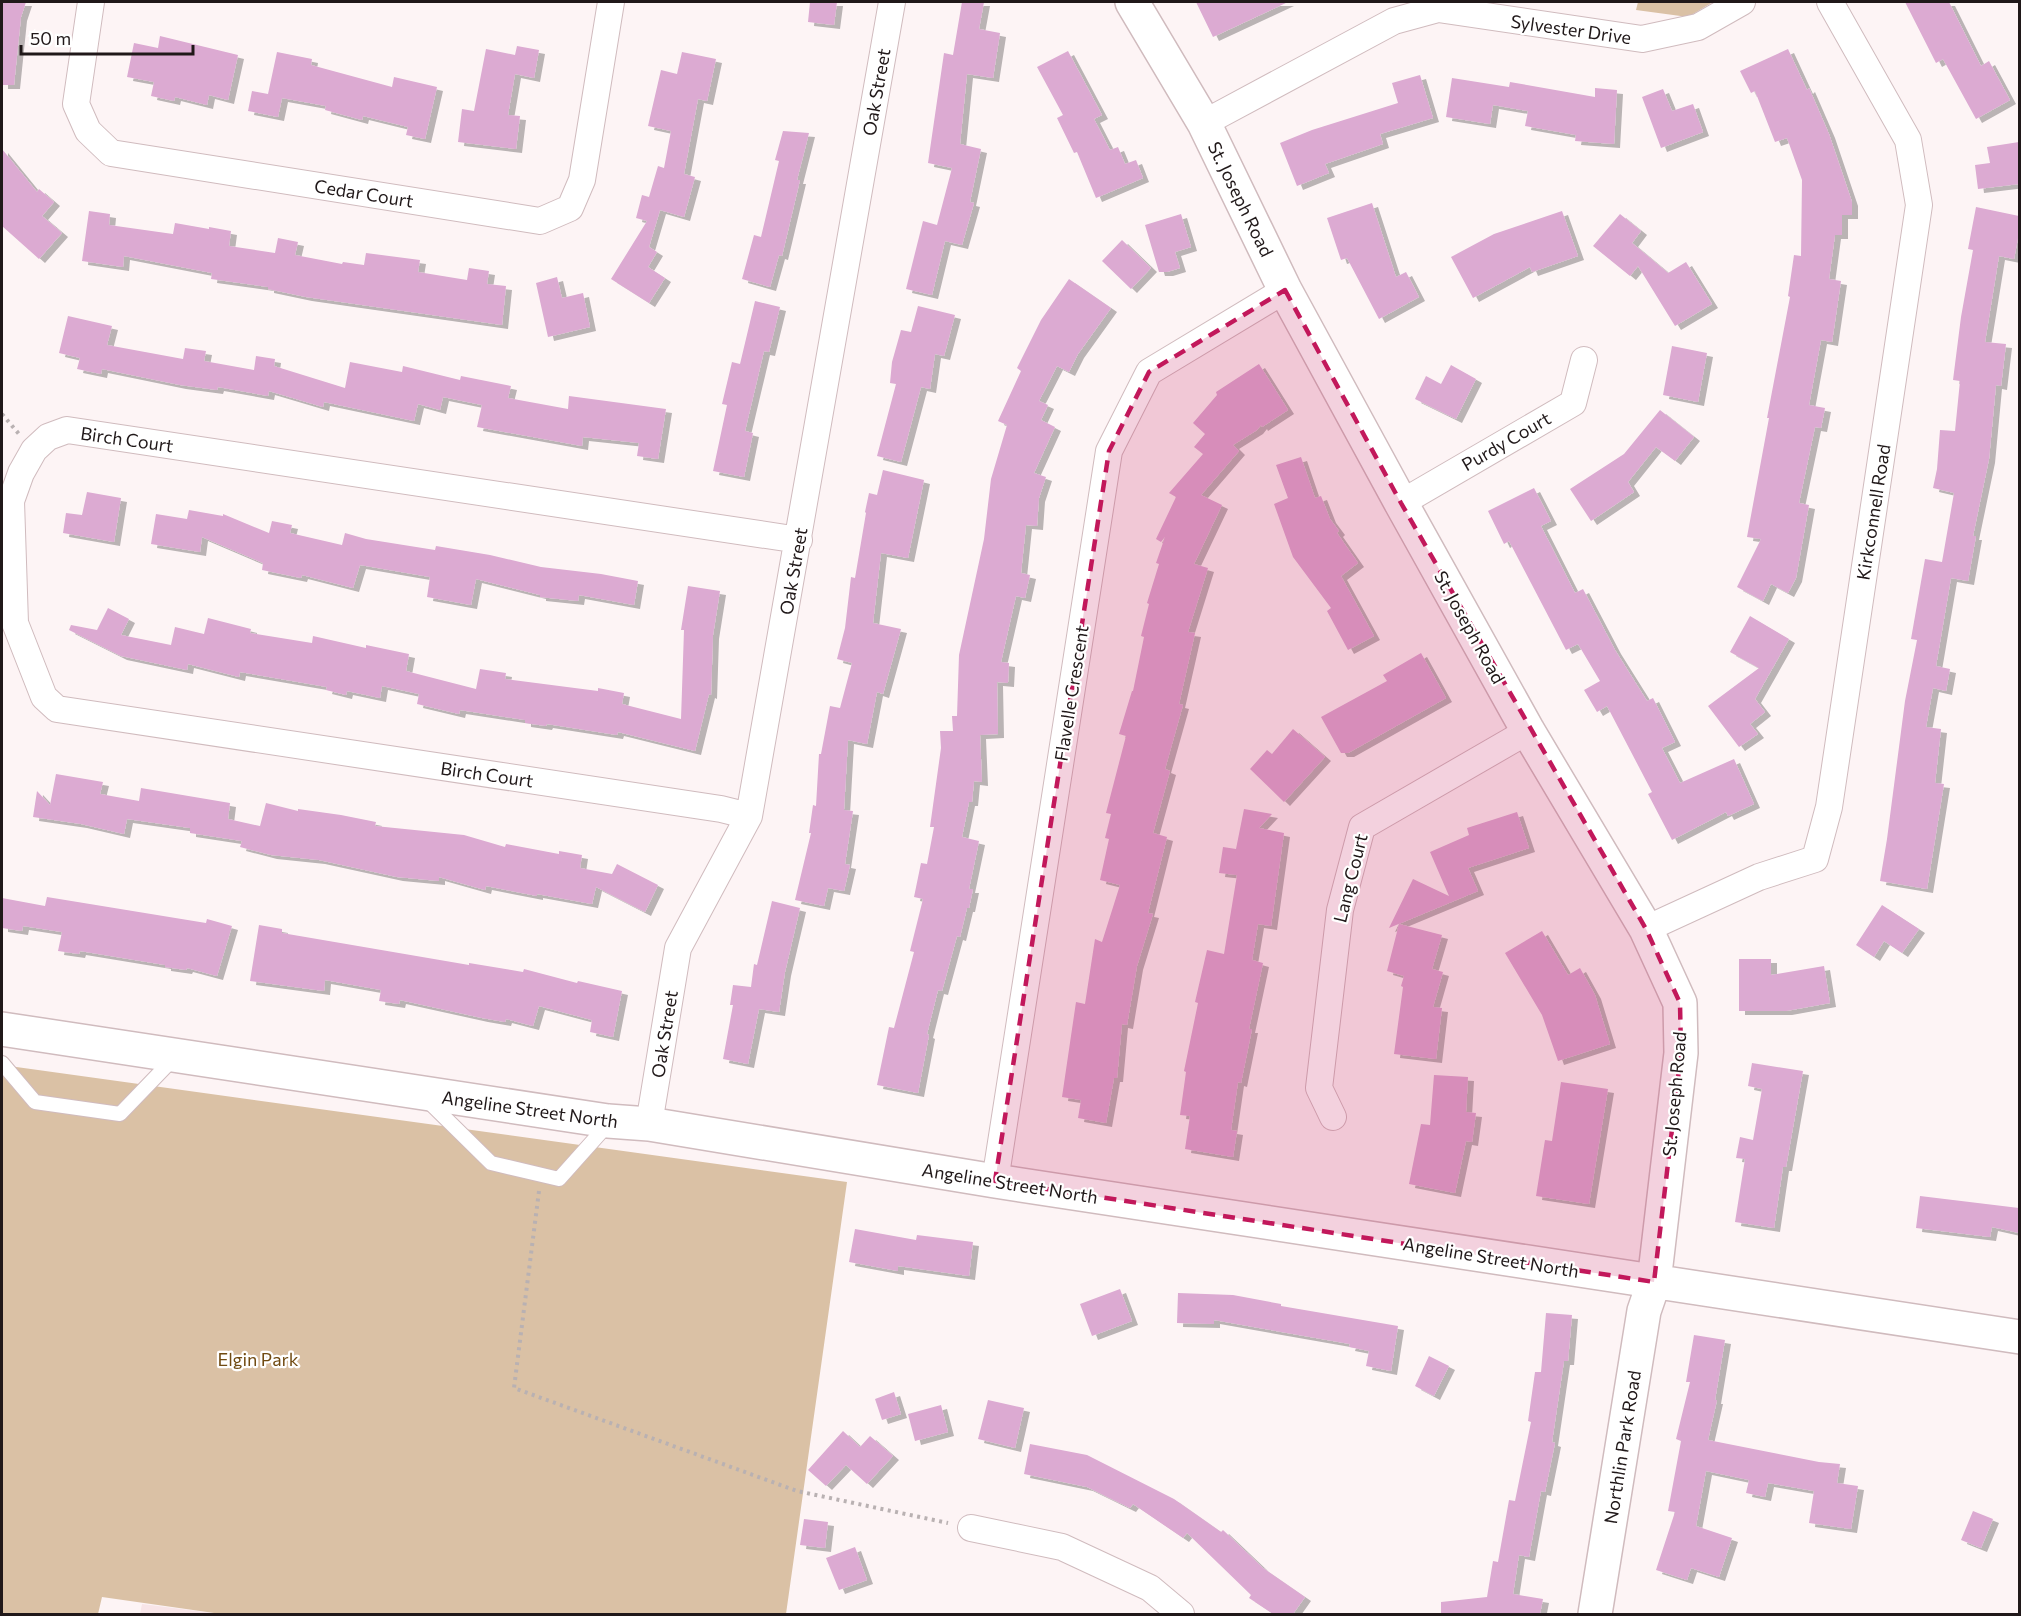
<svg xmlns="http://www.w3.org/2000/svg" width="2021" height="1616" viewBox="0 0 2021 1616" font-family="Commissioner,sans-serif">
	<style>
		.built { fill: #f8e5e8 }
		.green { fill: #dac1a5 }
		.building { fill: #dcaad2; filter: url(#shadow) }
		.lines { fill: none; stroke-linecap: round; stroke-linejoin: round }
		.lane-casing { stroke: #d0bbbe; stroke-width: 16 }
		.street-casing { stroke: #d0bbbe; stroke-width: 28 }
		.secondary-casing { stroke: #d0bbbe; stroke-width: 36 }
		.path { stroke: #b9b1b2; stroke-width: 4; stroke-dasharray: 3 4.5; stroke-linecap: butt }
		.lane { stroke: #fff; stroke-width: 14 }
		.street { stroke: #fff; stroke-width: 26 }
		.secondary { stroke: #fff; stroke-width: 33 }
		.marked { fill: #c2185b; fill-opacity: 0.2; stroke: #c2185b; stroke-width: 4.5; stroke-dasharray: 12 8; stroke-linejoin: round }
		.labels { text-anchor: middle; dominant-baseline: central; stroke-width: 4.5; stroke-linejoin: round; paint-order: stroke }
		.street-label { font-size: 18px; fill: #201819; stroke: #fff }
		.park-label { font-size: 18px; fill: #704a11; stroke: #fff }
	</style>
	<defs>
		<filter id="shadow"><feDropShadow dx="6" dy="4" stdDeviation="0" flood-color="#0004"/></filter>
	</defs>
	<rect width="100%" height="100%" fill="#fdf4f5"/>
	<path class="built" d="M 142,1604 L 221,1614 L 140,1614 Z"/>
	<path class="green" d="M 1638,2 L 1713,2 L 1688,17 L 1636,10 Z
		M 2,1065 L 847,1182 L 786,1614 L 221,1614 L 102,1597 L 98,1614 L 2,1614 Z"/>
	<path class="building" d="M 2,2 L 26,2 L 21,17 L 14,85 L 2,85 Z
		M 810,2 L 837,2 L 834,25 L 808,22 Z
		M 962,2 L 984,2 L 979,29 L 1000,33 L 993,78 L 967,74 L 960,144 L 981,149 L 970,202 L 974,203 L 962,245 L 945,241 L 932,295 L 906,289 L 923,221 L 937,225 L 952,168 L 928,163 L 944,53 L 953,55 Z
		M 1196,2 L 1288,2 L 1213,37 Z
		M 1905,2 L 1949,2 L 1981,66 L 1989,61 L 2010,100 L 1976,119 L 1943,59 L 1936,63 Z
		M 160,36 L 238,55 L 228,100 L 209,95 L 207,105 L 175,97 L 174,101 L 151,96 L 154,82 L 127,77 L 134,43 L 158,48 Z
		M 517,46 L 539,50 L 534,78 L 515,74 L 508,115 L 520,116 L 516,149 L 458,142 L 462,109 L 474,111 L 486,49 L 515,55 Z
		M 1788,49 L 1807,90 L 1809,88 L 1829,134 L 1852,202 L 1852,215 L 1842,215 L 1842,235 L 1835,235 L 1829,279 L 1841,281 L 1832,342 L 1821,340 L 1809,405 L 1825,408 L 1821,428 L 1815,427 L 1799,503 L 1809,505 L 1796,578 L 1788,593 L 1771,584 L 1763,601 L 1737,587 L 1761,539 L 1747,537 L 1769,418 L 1767,418 L 1790,297 L 1788,296 L 1794,255 L 1801,256 L 1802,180 L 1787,138 L 1775,142 L 1755,91 L 1751,93 L 1740,71 Z
		M 1068,51 L 1102,115 L 1094,119 L 1110,150 L 1118,147 L 1125,164 L 1136,160 L 1143,178 L 1096,198 L 1077,152 L 1074,153 L 1057,118 L 1063,115 L 1037,67 Z
		M 277,52 L 312,59 L 311,65 L 392,87 L 394,77 L 437,87 L 425,139 L 406,135 L 408,127 L 363,116 L 362,120 L 325,110 L 326,106 L 282,98 L 278,117 L 248,111 L 252,91 L 268,94 Z
		M 682,52 L 716,59 L 707,101 L 698,99 L 684,174 L 695,177 L 684,217 L 660,210 L 649,247 L 657,252 L 648,267 L 665,278 L 649,303 L 611,279 L 647,221 L 636,218 L 642,195 L 649,197 L 658,166 L 664,168 L 671,131 L 648,126 L 661,70 L 677,74 Z
		M 1420,75 L 1433,118 L 1380,134 L 1383,144 L 1325,164 L 1329,173 L 1297,186 L 1280,143 L 1312,130 L 1398,103 L 1392,83 Z
		M 1452,78 L 1509,87 L 1510,82 L 1595,97 L 1595,88 L 1617,90 L 1614,144 L 1575,141 L 1576,135 L 1525,126 L 1528,111 L 1493,105 L 1490,124 L 1446,117 Z
		M 1663,89 L 1672,111 L 1693,104 L 1703,132 L 1661,148 L 1642,97 Z
		M 783,131 L 809,133 L 797,180 L 800,180 L 782,256 L 779,255 L 770,287 L 742,279 L 754,235 L 761,237 L 779,161 L 775,160 Z
		M 2019,142 L 2019,184 L 1978,189 L 1975,165 L 1990,163 L 1987,147 Z
		M 2,149 L 37,192 L 39,189 L 54,202 L 42,216 L 62,233 L 39,259 L 2,226 Z
		M 1372,203 L 1396,277 L 1406,272 L 1419,297 L 1379,319 L 1347,258 L 1341,260 L 1327,218 Z
		M 1976,207 L 2019,216 L 2019,233 L 2014,259 L 1999,256 L 1985,342 L 2006,344 L 2001,386 L 1996,385 L 1989,459 L 1973,536 L 1976,536 L 1968,581 L 1951,578 L 1936,666 L 1950,669 L 1946,691 L 1933,688 L 1926,727 L 1941,729 L 1935,783 L 1944,784 L 1927,889 L 1880,881 L 1887,839 L 1905,701 L 1917,640 L 1911,639 L 1925,559 L 1942,562 L 1954,493 L 1933,488 L 1937,469 L 1940,430 L 1955,431 L 1960,381 L 1953,380 L 1961,317 L 1973,250 L 1968,249 Z
		M 89,211 L 110,214 L 109,225 L 173,234 L 175,223 L 209,229 L 209,227 L 231,231 L 229,246 L 275,253 L 278,238 L 298,242 L 295,255 L 342,264 L 343,262 L 364,265 L 366,253 L 420,260 L 418,272 L 467,280 L 469,268 L 489,271 L 487,284 L 506,286 L 502,325 L 306,297 L 268,289 L 268,287 L 211,279 L 212,273 L 124,256 L 123,267 L 82,261 Z
		M 1562,211 L 1578,256 L 1532,272 L 1530,267 L 1473,298 L 1451,257 L 1494,234 Z
		M 1181,214 L 1191,247 L 1175,252 L 1180,268 L 1167,272 L 1159,272 L 1145,225 Z
		M 1620,214 L 1641,231 L 1632,243 L 1668,273 L 1686,262 L 1712,304 L 1675,326 L 1638,266 L 1630,276 L 1593,246 Z
		M 1122,240 L 1151,268 L 1131,289 L 1102,261 Z
		M 557,277 L 562,298 L 583,293 L 590,327 L 548,337 L 536,283 Z
		M 1069,279 L 1111,308 L 1078,354 L 1069,372 L 1057,366 L 1039,401 L 1048,405 L 1041,420 L 1055,427 L 1034,473 L 1046,477 L 1039,498 L 1037,526 L 1026,525 L 1021,573 L 1030,575 L 1025,598 L 1016,596 L 1001,662 L 1009,663 L 1008,683 L 997,682 L 998,734 L 980,735 L 982,782 L 974,781 L 972,802 L 969,802 L 962,837 L 979,841 L 969,889 L 973,889 L 969,908 L 967,908 L 960,937 L 957,936 L 942,991 L 938,990 L 927,1034 L 929,1035 L 918,1093 L 877,1085 L 889,1027 L 894,1028 L 914,952 L 910,951 L 923,899 L 914,897 L 921,863 L 927,864 L 934,827 L 930,827 L 941,748 L 940,731 L 953,731 L 952,716 L 957,716 L 959,655 L 984,539 L 991,479 L 1007,425 L 998,421 L 1021,371 L 1017,368 L 1041,320 Z
		M 755,301 L 780,307 L 769,352 L 764,351 L 745,431 L 753,433 L 744,477 L 713,471 L 727,405 L 722,404 L 732,362 L 740,364 Z
		M 918,306 L 955,315 L 944,356 L 935,354 L 930,389 L 921,387 L 901,462 L 877,456 L 896,384 L 890,383 L 892,362 L 901,330 L 911,332 Z
		M 68,316 L 112,326 L 107,345 L 183,359 L 185,348 L 206,351 L 204,361 L 254,370 L 256,356 L 275,359 L 274,366 L 345,388 L 350,362 L 402,372 L 403,366 L 460,380 L 461,376 L 511,386 L 508,398 L 568,409 L 569,396 L 666,409 L 658,459 L 637,456 L 639,443 L 583,437 L 582,446 L 477,427 L 482,405 L 443,397 L 440,410 L 418,404 L 414,421 L 324,402 L 323,407 L 269,391 L 268,396 L 218,387 L 217,390 L 180,385 L 102,369 L 101,374 L 77,369 L 80,358 L 59,353 Z
		M 1672,346 L 1707,353 L 1698,402 L 1663,395 Z
		M 1259,364 L 1288,410 L 1262,427 L 1261,425 L 1257,430 L 1233,445 L 1239,451 L 1201,495 L 1222,505 L 1194,564 L 1208,568 L 1188,632 L 1195,633 L 1179,704 L 1183,705 L 1165,769 L 1170,771 L 1153,833 L 1167,837 L 1148,913 L 1153,914 L 1137,966 L 1127,1025 L 1122,1024 L 1117,1078 L 1114,1078 L 1106,1123 L 1078,1118 L 1081,1100 L 1062,1097 L 1076,1002 L 1085,1004 L 1095,939 L 1102,942 L 1120,885 L 1100,880 L 1109,839 L 1105,838 L 1111,814 L 1106,813 L 1126,736 L 1119,734 L 1132,691 L 1133,691 L 1144,637 L 1141,636 L 1149,604 L 1147,603 L 1159,564 L 1156,563 L 1165,537 L 1161,542 L 1156,539 L 1176,497 L 1169,493 L 1203,454 L 1194,447 L 1205,434 L 1193,423 L 1217,395 L 1216,392 Z
		M 1451,365 L 1476,379 L 1456,419 L 1415,399 L 1426,376 L 1441,384 Z
		M 1660,410 L 1694,437 L 1675,461 L 1656,447 L 1628,482 L 1634,492 L 1591,521 L 1570,489 L 1624,454 Z
		M 1301,457 L 1315,498 L 1321,496 L 1330,519 L 1339,531 L 1337,533 L 1358,563 L 1341,576 L 1374,636 L 1348,650 L 1327,611 L 1331,608 L 1293,557 L 1274,504 L 1288,498 L 1276,465 Z
		M 883,470 L 924,480 L 908,558 L 881,553 L 873,623 L 901,629 L 883,694 L 877,692 L 867,744 L 848,740 L 844,810 L 853,811 L 845,864 L 850,865 L 844,891 L 828,888 L 824,906 L 795,900 L 811,833 L 809,833 L 813,805 L 816,806 L 819,754 L 821,754 L 830,706 L 840,708 L 852,663 L 837,659 L 845,628 L 851,577 L 855,578 L 866,513 L 865,512 L 869,493 L 877,495 Z
		M 1534,488 L 1551,521 L 1541,526 L 1575,593 L 1583,589 L 1615,650 L 1647,701 L 1653,698 L 1675,742 L 1662,748 L 1680,783 L 1734,759 L 1754,804 L 1728,816 L 1726,812 L 1672,840 L 1648,794 L 1652,792 L 1607,706 L 1597,712 L 1584,690 L 1600,681 L 1578,644 L 1566,650 L 1509,541 L 1504,544 L 1488,511 Z
		M 87,492 L 121,498 L 114,542 L 63,533 L 66,513 L 82,515 Z
		M 189,510 L 223,516 L 223,514 L 269,533 L 272,521 L 292,525 L 290,533 L 342,545 L 345,533 L 366,539 L 435,550 L 436,546 L 490,555 L 541,567 L 601,574 L 638,581 L 634,605 L 579,595 L 578,601 L 540,597 L 540,595 L 476,579 L 471,605 L 427,597 L 430,577 L 360,565 L 353,588 L 302,575 L 301,578 L 262,570 L 263,563 L 202,537 L 200,552 L 151,544 L 156,514 L 187,519 Z
		M 688,586 L 720,591 L 713,635 L 711,695 L 709,694 L 695,751 L 618,732 L 617,735 L 547,724 L 546,726 L 525,723 L 525,720 L 460,710 L 459,714 L 417,704 L 419,694 L 382,686 L 380,698 L 347,691 L 346,695 L 326,690 L 327,687 L 240,672 L 239,677 L 188,664 L 187,670 L 121,656 L 69,630 L 71,625 L 97,630 L 108,608 L 129,619 L 121,635 L 171,645 L 175,627 L 204,634 L 208,618 L 251,629 L 250,633 L 312,643 L 313,636 L 366,648 L 366,645 L 409,654 L 406,671 L 476,689 L 480,669 L 506,673 L 505,679 L 598,691 L 598,688 L 624,693 L 622,704 L 681,719 L 684,630 L 681,630 Z
		M 1750,616 L 1789,639 L 1755,699 L 1765,712 L 1750,724 L 1758,734 L 1739,747 L 1708,706 L 1759,668 L 1730,652 Z
		M 1421,653 L 1446,698 L 1348,753 L 1341,753 L 1321,717 L 1387,681 L 1383,675 Z
		M 1293,729 L 1325,757 L 1284,802 L 1250,769 L 1267,750 L 1272,754 Z
		M 56,774 L 103,782 L 100,794 L 139,801 L 141,788 L 230,803 L 228,819 L 260,826 L 266,803 L 298,811 L 298,809 L 341,815 L 376,822 L 375,826 L 464,835 L 505,847 L 506,844 L 559,854 L 559,851 L 582,855 L 580,868 L 612,874 L 617,864 L 658,885 L 645,912 L 596,887 L 592,904 L 537,894 L 537,896 L 486,886 L 485,890 L 439,877 L 439,881 L 397,877 L 319,860 L 271,855 L 240,847 L 242,841 L 190,833 L 190,828 L 127,819 L 124,834 L 81,824 L 33,817 L 37,791 L 50,805 Z
		M 1244,809 L 1272,814 L 1259,828 L 1284,833 L 1271,926 L 1258,924 L 1252,960 L 1263,963 L 1249,1029 L 1252,1029 L 1241,1083 L 1238,1082 L 1231,1130 L 1237,1131 L 1233,1157 L 1185,1149 L 1190,1116 L 1180,1115 L 1186,1072 L 1184,1071 L 1198,1003 L 1195,1002 L 1207,950 L 1224,954 L 1237,875 L 1219,873 L 1223,847 L 1236,849 Z
		M 1517,812 L 1529,848 L 1468,868 L 1478,891 L 1389,928 L 1413,879 L 1449,896 L 1430,852 L 1469,835 L 1467,828 Z
		M 47,897 L 206,923 L 207,919 L 232,926 L 217,976 L 187,968 L 186,970 L 165,967 L 165,965 L 80,951 L 79,954 L 58,951 L 62,932 L 23,926 L 22,931 L 2,928 L 2,898 L 45,906 Z
		M 772,901 L 800,908 L 785,972 L 779,1012 L 759,1009 L 748,1064 L 723,1059 L 733,1005 L 730,1005 L 733,985 L 751,987 L 754,964 L 757,965 Z
		M 1882,905 L 1919,929 L 1902,953 L 1884,941 L 1874,957 L 1856,945 Z
		M 1399,924 L 1442,935 L 1432,969 L 1443,972 L 1433,1007 L 1442,1008 L 1436,1059 L 1394,1054 L 1403,987 L 1401,986 L 1404,976 L 1387,971 Z
		M 259,925 L 282,929 L 282,933 L 469,965 L 469,963 L 523,972 L 524,969 L 577,983 L 578,981 L 622,991 L 613,1037 L 590,1032 L 592,1020 L 539,1006 L 533,1026 L 506,1019 L 505,1022 L 482,1018 L 400,1000 L 399,1004 L 379,1001 L 381,990 L 325,980 L 324,991 L 250,981 Z
		M 1542,931 L 1568,975 L 1580,968 L 1595,995 L 1610,1044 L 1558,1061 L 1542,1015 L 1505,953 Z
		M 1739,959 L 1771,959 L 1771,975 L 1824,966 L 1830,1003 L 1786,1011 L 1739,1011 Z
		M 1752,1063 L 1803,1071 L 1786,1167 L 1783,1167 L 1774,1228 L 1735,1222 L 1745,1159 L 1736,1158 L 1740,1137 L 1753,1140 L 1762,1089 L 1748,1086 Z
		M 1434,1075 L 1468,1077 L 1466,1112 L 1476,1113 L 1472,1142 L 1466,1141 L 1455,1193 L 1409,1184 L 1421,1124 L 1430,1125 Z
		M 1561,1082 L 1608,1089 L 1589,1204 L 1536,1196 L 1545,1140 L 1552,1141 Z
		M 1920,1196 L 2019,1208 L 2019,1233 L 1992,1227 L 1990,1237 L 1916,1228 Z
		M 855,1229 L 916,1240 L 917,1235 L 973,1242 L 969,1276 L 898,1266 L 898,1271 L 849,1262 Z
		M 1120,1289 L 1132,1321 L 1092,1336 L 1080,1304 Z
		M 1178,1293 L 1233,1295 L 1281,1304 L 1281,1306 L 1398,1326 L 1391,1371 L 1366,1366 L 1369,1351 L 1349,1347 L 1350,1344 L 1214,1320 L 1214,1324 L 1177,1323 Z
		M 1546,1313 L 1572,1315 L 1568,1361 L 1564,1361 L 1552,1442 L 1555,1443 L 1545,1492 L 1541,1491 L 1529,1557 L 1519,1555 L 1513,1594 L 1543,1599 L 1540,1614 L 1441,1614 L 1441,1602 L 1487,1597 L 1493,1561 L 1498,1562 L 1509,1500 L 1515,1501 L 1531,1422 L 1528,1421 L 1535,1372 L 1541,1372 Z
		M 1694,1335 L 1725,1340 L 1715,1400 L 1717,1400 L 1708,1440 L 1819,1462 L 1840,1464 L 1837,1483 L 1858,1486 L 1851,1529 L 1809,1523 L 1814,1491 L 1768,1483 L 1765,1497 L 1746,1493 L 1749,1480 L 1706,1471 L 1696,1526 L 1732,1538 L 1719,1577 L 1691,1568 L 1687,1580 L 1656,1570 L 1675,1512 L 1668,1511 L 1681,1441 L 1676,1439 L 1690,1382 L 1686,1382 Z
		M 1429,1356 L 1449,1366 L 1434,1396 L 1415,1386 Z
		M 894,1392 L 901,1414 L 882,1420 L 875,1399 Z
		M 988,1400 L 1024,1408 L 1015,1448 L 978,1439 Z
		M 941,1405 L 948,1432 L 915,1441 L 908,1414 Z
		M 843,1431 L 860,1447 L 870,1436 L 893,1456 L 867,1484 L 846,1465 L 826,1486 L 808,1470 Z
		M 1030,1444 L 1087,1455 L 1174,1499 L 1221,1532 L 1223,1530 L 1263,1568 L 1305,1597 L 1293,1614 L 1273,1614 L 1249,1598 L 1251,1595 L 1187,1533 L 1183,1538 L 1133,1504 L 1130,1508 L 1087,1487 L 1024,1474 Z
		M 1973,1511 L 1993,1519 L 1981,1548 L 1961,1540 Z
		M 804,1519 L 828,1522 L 825,1548 L 800,1545 Z
		M 855,1547 L 867,1580 L 839,1590 L 826,1558 Z"/>
	<g class="lines">
		<g class="lane-casing">
			<path id="lane" d="M 2,1063 L 35,1102 L 120,1114 L 174,1058
				M 426,1099 L 491,1163 L 559,1179 L 601,1132 L 607,1122"/>
		</g>
		<g class="street-casing">
			<path id="street" d="M 91,2 L 76,104 L 88,131 L 111,153 L 540,221 L 570,208 L 582,180 L 611,2
				M 1204,123 L 1394,21 L 1438,9 L 1642,39 L 1698,27 L 1742,2
				M 1401,503 L 1573,403 L 1584,360
				M 749,816 L 721,809 L 57,709 L 44,697 L 15,623 L 11,501 L 21,473 L 34,450 L 48,437 L 67,430 L 799,540
				M 1646,929 L 1759,877 L 1815,859 L 1829,807 L 1919,205 L 1908,140 L 1830,2
				M 1333,1117 L 1319,1088 L 1340,910 L 1362,827 L 1528,731
				M 649,1124 L 678,948 L 749,816 L 892,2
				M 995,1181 L 1109,451 L 1149,372 L 1285,290
				M 971,1528 L 1062,1547 L 1150,1588 L 1181,1614"/>
		</g>
		<g class="secondary-casing">
			<path id="secondary" d="M 1132,2 L 1204,123 L 1285,290 L 1401,503 L 1528,731 L 1646,929 L 1680,1003 L 1681,1053 L 1654,1282 L 1644,1311 L 1595,1614
				M 2,1029 L 608,1121 L 649,1124 L 995,1181 L 2020,1337"/>
		</g>
		<path class="path" d="M 2,414 L 19,434
			M 539,1191 L 514,1388 L 797,1491 L 948,1523"/>
		<use href="#lane" class="lane"/>
		<use href="#street" class="street"/>
		<use href="#secondary" class="secondary"/>
	</g>
	<path class="marked" d="M 1285,290 L 1401,503 L 1646,929 L 1680,1003 L 1681,1053 L 1654,1282 L 995,1181 L 1109,451 L 1149,372 Z"/>
	<g class="labels">
		<g class="street-label">
			<text transform="translate(1571 29) rotate(8)">Sylvester Drive</text>
			<text transform="translate(876 92) rotate(-80)">Oak Street</text>
			<text transform="translate(364 193) rotate(9)">Cedar Court</text>
			<text transform="translate(1241 199) rotate(64)">St. Joseph Road</text>
			<text transform="translate(127 439) rotate(8)">Birch Court</text>
			<text transform="translate(1506 441) rotate(-30)">Purdy Court</text>
			<text transform="translate(1873 512) rotate(-81)">Kirkconnell Road</text>
			<text transform="translate(793 571) rotate(-80)">Oak Street</text>
			<text transform="translate(1470 627) rotate(61)">St. Joseph Road</text>
			<text transform="translate(1071 693) rotate(-81)">Flavelle Crescent</text>
			<text transform="translate(487 774) rotate(8)">Birch Court</text>
			<text transform="translate(1350 878) rotate(-76)">Lang Court</text>
			<text transform="translate(664 1034) rotate(-81)">Oak Street</text>
			<text transform="translate(1674 1094) rotate(-85)">St. Joseph Road</text>
			<text transform="translate(530 1109) rotate(8)">Angeline Street North</text>
			<text transform="translate(1010 1183) rotate(9)">Angeline Street North</text>
			<text transform="translate(1491 1257) rotate(9)">Angeline Street North</text>
			<text transform="translate(1622 1447) rotate(-81)">Northlin Park Road</text>
		</g>
		<g class="park-label">
			<text x="258" y="1359">Elgin Park</text>
		</g>
	</g>
	<rect width="2021" height="1616" fill="none" stroke="#201819" stroke-width="6"/>
	<path d="M21 45v9h172v-9" fill="none" stroke="#201819" stroke-width="3"/>
	<text x="30" y="45" font-size="18" fill="#201819" stroke="#ffffff" stroke-width="4.5" paint-order="stroke">50 m</text>
</svg>
